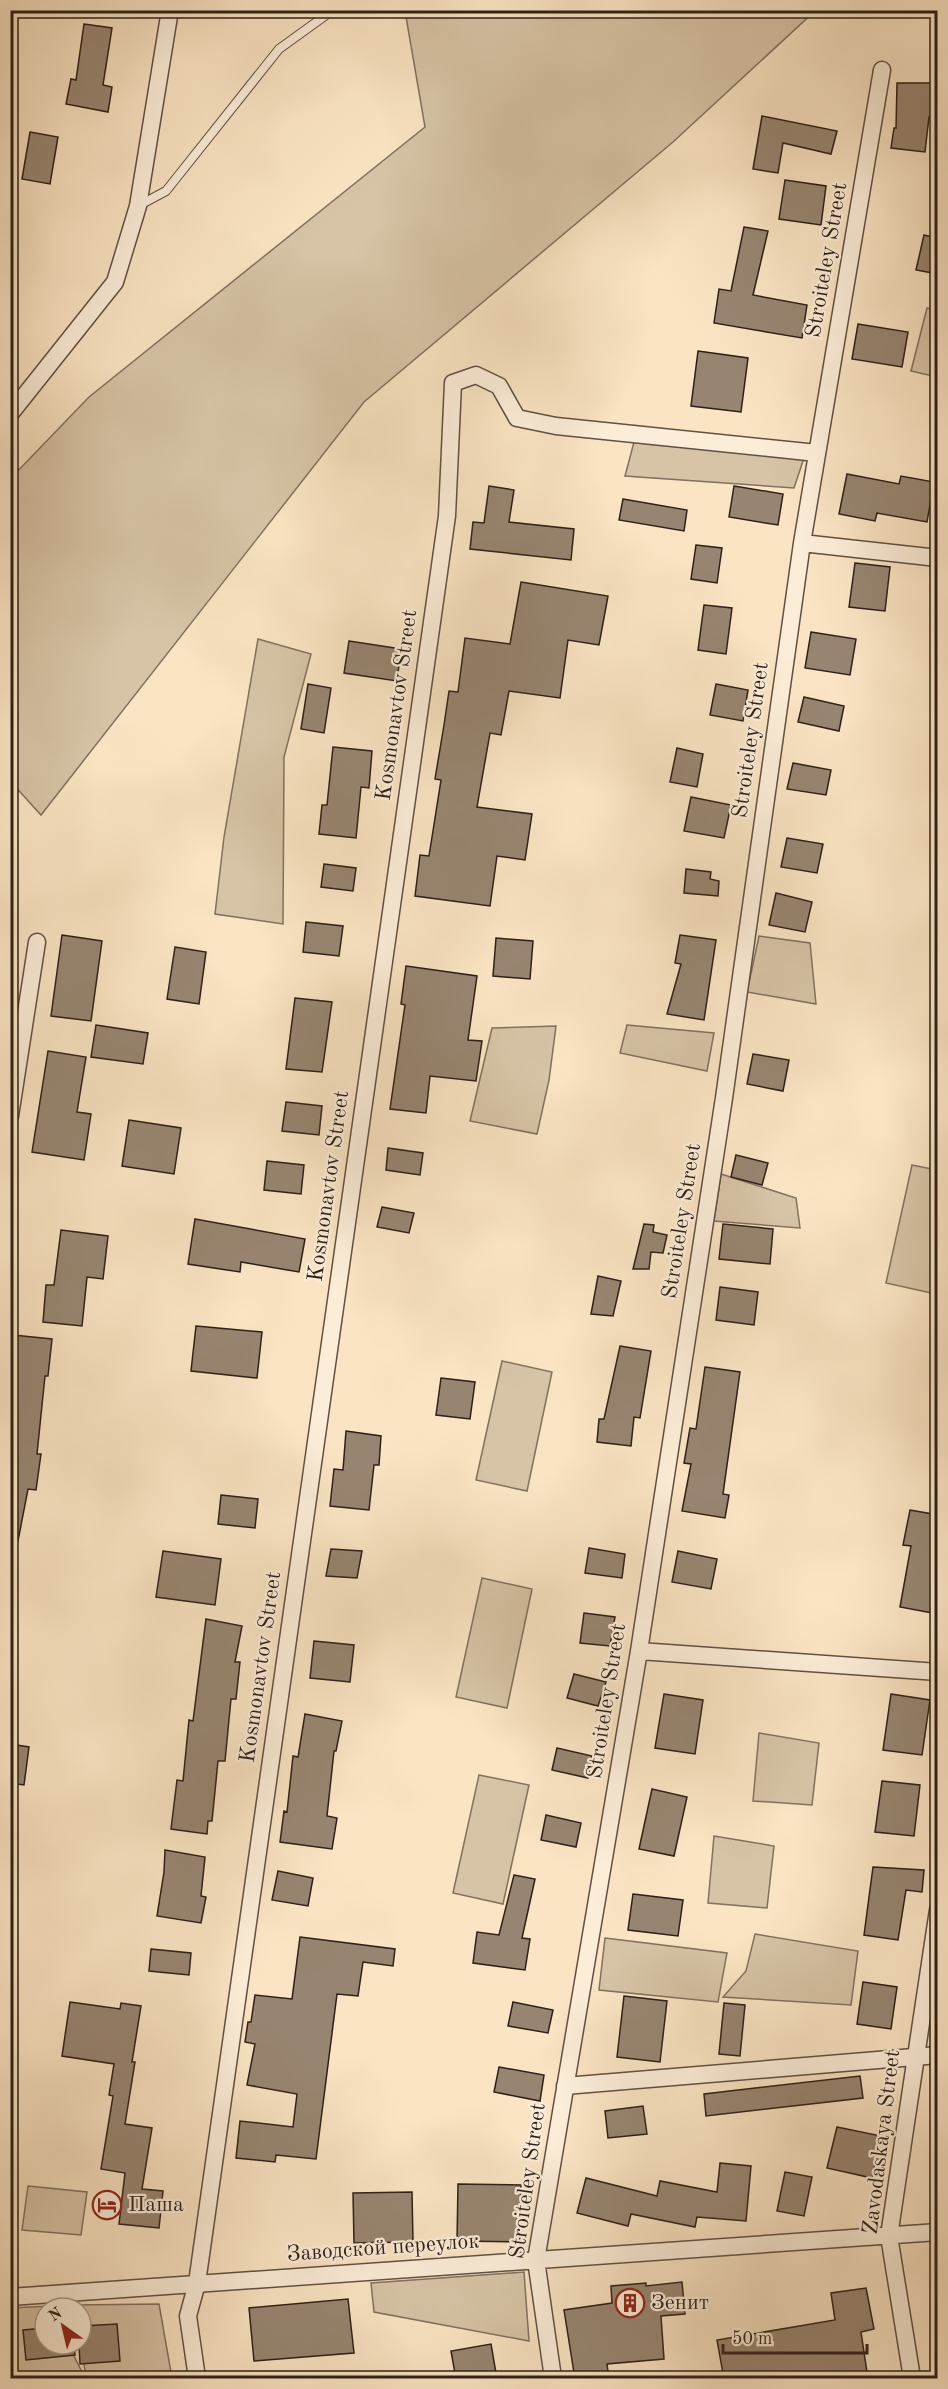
<svg xmlns="http://www.w3.org/2000/svg" width="948" height="2389" viewBox="0 0 948 2389" font-family="'Old Standard TT',serif">
	<style>
		.green { fill: #d7c3a6; stroke: #82715f; stroke-width: 1.5 }
		.building { fill: #988571; stroke: #2e1f18; stroke-width: 1.5 }
		.lines { fill: none; stroke-linecap: round; stroke-linejoin: round }
		.lane-casing { stroke: #615043; stroke-width: 10 }
		.street-casing { stroke: #615043; stroke-width: 19 }
		.lane { stroke: #fcedd8; stroke-width: 8 }
		.street { stroke: #fcedd8; stroke-width: 16 }
		.labels { text-anchor: middle; dominant-baseline: central; stroke-width: 4.5; stroke-linejoin: round; paint-order: stroke }
		.street-label { font-size: 22px; fill: #2e1f18; stroke: #fcedd8 }
		.poi-label { font-size: 22px; fill: #2e1f18; stroke: #fcedd8; text-anchor: start }
	</style>
	<rect width="100%" height="100%" fill="#fae4c3"/>
	<filter id="stains"><feTurbulence type="fractalNoise" baseFrequency=".00333" numOctaves="4"/><feColorMatrix values="0 0 0 0 .2 0 0 0 0 .09 0 0 0 0 .02 0 0 0 .5 -.17"/></filter>
	<radialGradient id="worn" r=".72"><stop offset=".6" stop-color="#630" stop-opacity="0"/><stop offset="1" stop-color="#630" stop-opacity=".3"/></radialGradient>
	<path class="green" d="M 405,11 L 815,11 L 673,142 L 364,402 L 41,815 L 11,782 L 11,478 L 89,397 L 425,127 Z
		M 927,308 L 937,310 L 937,377 L 911,371 Z
		M 634,442 L 804,458 L 794,488 L 625,476 Z
		M 258,639 L 311,654 L 284,757 L 283,924 L 215,914 L 224,837 Z
		M 759,936 L 810,943 L 816,1004 L 747,992 Z
		M 627,1025 L 714,1033 L 707,1071 L 620,1053 Z
		M 556,1026 L 549,1080 L 537,1134 L 470,1121 L 492,1028 Z
		M 912,1165 L 937,1170 L 936,1294 L 886,1283 Z
		M 721,1174 L 796,1198 L 800,1228 L 714,1221 Z
		M 502,1361 L 552,1372 L 527,1491 L 476,1480 Z
		M 482,1578 L 532,1589 L 507,1708 L 456,1697 Z
		M 759,1733 L 819,1743 L 812,1805 L 753,1801 Z
		M 479,1775 L 529,1785 L 503,1904 L 453,1893 Z
		M 714,1836 L 774,1846 L 767,1908 L 708,1903 Z
		M 755,1934 L 858,1951 L 851,2005 L 723,1997 L 746,1971 Z
		M 605,1938 L 727,1953 L 718,2002 L 599,1990 Z
		M 28,2186 L 87,2192 L 81,2235 L 22,2230 Z
		M 524,2272 L 529,2341 L 374,2312 L 371,2283 Z
		M 159,2304 L 172,2378 L 11,2378 L 11,2308 L 50,2306 L 51,2308 L 45,2308 L 45,2344 L 68,2344 L 84,2376 L 86,2375 L 80,2344 L 81,2308 L 74,2308 L 73,2305 Z"/>
	<path class="building" d="M 84,24 L 112,28 L 103,85 L 112,87 L 108,112 L 66,104 L 71,79 L 76,80 Z
		M 897,83 L 936,83 L 936,117 L 929,117 L 925,152 L 891,148 L 894,128 L 896,128 Z
		M 762,116 L 837,131 L 831,154 L 783,143 L 778,173 L 753,169 Z
		M 30,132 L 58,137 L 50,184 L 22,179 Z
		M 785,180 L 826,186 L 821,225 L 779,219 Z
		M 744,227 L 768,231 L 753,295 L 807,305 L 802,338 L 714,323 L 719,289 L 731,291 Z
		M 924,235 L 938,238 L 938,274 L 916,270 Z
		M 858,324 L 908,332 L 902,367 L 852,359 Z
		M 698,351 L 748,358 L 741,412 L 691,406 Z
		M 847,474 L 899,484 L 901,476 L 934,482 L 927,522 L 877,513 L 875,521 L 839,514 Z
		M 489,486 L 514,490 L 509,522 L 574,529 L 571,560 L 470,549 L 473,522 L 484,523 Z
		M 734,486 L 783,494 L 778,525 L 729,517 Z
		M 623,499 L 687,510 L 684,531 L 619,520 Z
		M 696,545 L 722,548 L 717,583 L 691,579 Z
		M 855,563 L 890,567 L 885,611 L 849,607 Z
		M 521,582 L 608,596 L 599,645 L 568,640 L 560,698 L 509,691 L 501,735 L 490,733 L 477,807 L 532,814 L 525,860 L 497,856 L 490,906 L 415,896 L 420,855 L 429,856 L 441,780 L 435,779 L 444,725 L 449,691 L 458,692 L 465,638 L 510,644 Z
		M 704,605 L 732,608 L 726,654 L 698,650 Z
		M 811,632 L 856,639 L 850,675 L 805,668 Z
		M 349,641 L 401,649 L 397,681 L 344,673 Z
		M 308,684 L 331,688 L 324,733 L 301,729 Z
		M 716,684 L 748,690 L 743,721 L 710,715 Z
		M 804,697 L 844,706 L 839,731 L 798,722 Z
		M 333,747 L 372,751 L 369,788 L 361,787 L 356,838 L 319,834 L 322,805 L 327,805 Z
		M 677,748 L 703,754 L 697,787 L 670,782 Z
		M 793,763 L 831,770 L 826,795 L 787,789 Z
		M 691,797 L 731,805 L 724,838 L 684,831 Z
		M 787,838 L 823,844 L 817,873 L 781,867 Z
		M 324,864 L 356,868 L 353,891 L 321,887 Z
		M 686,869 L 711,872 L 710,879 L 719,881 L 718,896 L 684,893 Z
		M 776,893 L 812,902 L 805,932 L 769,925 Z
		M 306,922 L 343,926 L 339,956 L 303,952 Z
		M 62,935 L 102,941 L 91,1021 L 51,1016 Z
		M 680,935 L 716,940 L 704,1020 L 667,1014 L 681,964 L 675,963 Z
		M 496,938 L 533,941 L 530,979 L 493,976 Z
		M 175,947 L 206,952 L 199,1004 L 167,999 Z
		M 406,966 L 477,976 L 468,1040 L 482,1041 L 476,1081 L 430,1076 L 426,1113 L 390,1109 L 405,1005 L 401,1004 Z
		M 295,998 L 332,1002 L 322,1072 L 286,1069 Z
		M 96,1025 L 148,1033 L 143,1064 L 91,1057 Z
		M 48,1051 L 86,1057 L 77,1112 L 91,1114 L 84,1160 L 32,1152 Z
		M 753,1054 L 789,1060 L 783,1091 L 747,1084 Z
		M 286,1102 L 322,1106 L 319,1135 L 282,1131 Z
		M 129,1120 L 181,1128 L 174,1174 L 122,1166 Z
		M 388,1148 L 423,1153 L 420,1175 L 386,1170 Z
		M 736,1155 L 768,1163 L 762,1185 L 731,1177 Z
		M 267,1161 L 304,1165 L 301,1194 L 264,1190 Z
		M 382,1207 L 414,1213 L 409,1233 L 377,1227 Z
		M 195,1219 L 305,1239 L 299,1272 L 241,1262 L 240,1272 L 188,1264 Z
		M 644,1224 L 654,1225 L 653,1232 L 667,1235 L 663,1253 L 651,1252 L 649,1269 L 633,1269 Z
		M 723,1224 L 773,1229 L 770,1264 L 719,1259 Z
		M 61,1230 L 108,1236 L 103,1279 L 87,1277 L 82,1326 L 43,1322 L 46,1285 L 54,1285 Z
		M 598,1276 L 621,1281 L 613,1316 L 591,1314 Z
		M 720,1287 L 758,1292 L 754,1325 L 716,1320 Z
		M 196,1326 L 262,1332 L 257,1378 L 191,1371 Z
		M 13,1335 L 52,1339 L 48,1376 L 45,1376 L 37,1454 L 41,1454 L 36,1490 L 28,1489 L 18,1541 L 10,1540 L 10,1358 Z
		M 620,1346 L 651,1351 L 640,1418 L 634,1417 L 631,1446 L 597,1442 L 599,1419 L 604,1419 Z
		M 705,1367 L 740,1372 L 723,1494 L 729,1495 L 725,1518 L 682,1511 L 691,1464 L 684,1463 L 690,1428 L 696,1429 Z
		M 441,1378 L 475,1382 L 470,1419 L 436,1415 Z
		M 346,1431 L 381,1436 L 379,1465 L 374,1465 L 369,1510 L 330,1506 L 334,1469 L 343,1470 Z
		M 221,1495 L 258,1499 L 255,1528 L 218,1524 Z
		M 910,1510 L 938,1515 L 938,1614 L 900,1607 L 911,1546 L 903,1545 Z
		M 589,1548 L 625,1554 L 622,1578 L 585,1573 Z
		M 331,1549 L 362,1551 L 357,1578 L 326,1576 Z
		M 163,1551 L 221,1559 L 215,1605 L 156,1597 Z
		M 678,1551 L 717,1559 L 711,1589 L 672,1582 Z
		M 584,1613 L 615,1617 L 610,1646 L 580,1643 Z
		M 206,1619 L 242,1626 L 235,1662 L 240,1662 L 236,1699 L 231,1699 L 225,1761 L 218,1761 L 212,1821 L 208,1821 L 207,1834 L 171,1829 L 177,1780 L 183,1781 L 189,1720 L 193,1721 Z
		M 314,1641 L 354,1645 L 350,1682 L 310,1678 Z
		M 574,1674 L 606,1682 L 598,1706 L 567,1698 Z
		M 664,1694 L 703,1700 L 695,1754 L 655,1748 Z
		M 891,1694 L 930,1700 L 922,1755 L 883,1750 Z
		M 305,1714 L 342,1721 L 336,1751 L 334,1751 L 327,1816 L 337,1818 L 332,1849 L 280,1842 L 284,1811 L 287,1812 L 293,1756 L 298,1757 Z
		M 10,1744 L 29,1747 L 24,1785 L 10,1783 Z
		M 557,1748 L 592,1756 L 588,1778 L 552,1770 Z
		M 882,1781 L 920,1785 L 914,1836 L 875,1832 Z
		M 652,1789 L 687,1797 L 674,1856 L 639,1849 Z
		M 546,1815 L 581,1823 L 576,1847 L 541,1840 Z
		M 165,1850 L 205,1857 L 201,1896 L 206,1897 L 201,1923 L 157,1916 L 164,1872 Z
		M 873,1867 L 924,1870 L 922,1892 L 906,1890 L 898,1940 L 864,1935 Z
		M 278,1871 L 313,1878 L 308,1906 L 272,1900 Z
		M 514,1875 L 535,1879 L 522,1938 L 530,1939 L 525,1970 L 473,1963 L 477,1932 L 499,1935 Z
		M 633,1894 L 683,1900 L 678,1936 L 628,1930 Z
		M 300,1937 L 395,1949 L 393,1966 L 363,1962 L 358,1996 L 337,1994 L 316,2159 L 276,2155 L 275,2162 L 236,2158 L 240,2121 L 293,2127 L 297,2094 L 247,2085 L 255,2044 L 245,2042 L 248,2022 L 251,2022 L 255,1995 L 292,1999 Z
		M 151,1949 L 191,1953 L 189,1975 L 149,1971 Z
		M 863,1982 L 897,1987 L 891,2029 L 857,2024 Z
		M 624,1996 L 667,2001 L 660,2062 L 617,2057 Z
		M 70,2002 L 120,2009 L 121,2003 L 141,2006 L 132,2062 L 135,2062 L 125,2124 L 152,2128 L 142,2189 L 163,2191 L 159,2228 L 119,2224 L 125,2173 L 101,2169 L 113,2096 L 109,2095 L 114,2064 L 62,2056 Z
		M 513,2002 L 553,2010 L 548,2033 L 508,2026 Z
		M 724,2003 L 745,2005 L 740,2056 L 719,2054 Z
		M 499,2067 L 544,2075 L 540,2101 L 494,2092 Z
		M 860,2076 L 863,2098 L 706,2116 L 704,2094 Z
		M 643,2106 L 647,2134 L 608,2138 L 605,2111 Z
		M 837,2127 L 881,2136 L 872,2178 L 827,2168 Z
		M 720,2163 L 751,2166 L 746,2221 L 697,2217 L 695,2227 L 631,2214 L 628,2226 L 577,2213 L 586,2178 L 657,2196 L 660,2181 L 717,2192 Z
		M 785,2172 L 812,2177 L 804,2216 L 777,2211 Z
		M 458,2184 L 521,2185 L 520,2242 L 457,2241 Z
		M 412,2192 L 413,2242 L 354,2243 L 353,2193 Z
		M 682,2282 L 685,2314 L 661,2316 L 664,2359 L 607,2364 L 609,2379 L 575,2379 L 564,2310 L 612,2303 L 611,2286 L 646,2283 L 646,2286 Z
		M 866,2288 L 874,2329 L 861,2332 L 868,2379 L 724,2379 L 717,2340 L 835,2320 L 831,2293 Z
		M 348,2299 L 354,2353 L 254,2361 L 249,2308 Z
		M 117,2324 L 120,2361 L 80,2364 L 79,2344 L 81,2344 L 81,2326 Z
		M 45,2328 L 45,2344 L 74,2344 L 75,2355 L 26,2360 L 23,2330 Z
		M 491,2344 L 497,2379 L 456,2379 L 451,2351 Z"/>
	<g class="lines">
		<g class="lane-casing">
			<path id="lane" d="M 138,206 L 166,191 L 279,49 L 333,10"/>
		</g>
		<g class="street-casing">
			<path id="street" d="M 10,414 L 115,282 L 138,206 L 170,10
				M 802,543 L 938,558
				M 10,1116 L 37,942
				M 639,1651 L 938,1672
				M 565,2086 L 938,2055
				M 10,2297 L 938,2232
				M 197,2378 L 188,2316 L 197,2283 L 447,516 L 453,383 L 476,375 L 499,386 L 517,418 L 556,426 L 817,453
				M 553,2378 L 536,2260 L 639,1651 L 724,1098 L 802,543 L 882,70
				M 912,2378 L 889,2236 L 938,1910"/>
		</g>
		<use href="#lane" class="lane"/>
		<use href="#street" class="street"/>
	</g>
	<defs>
		<g id="hotel-ring" transform="scale(1.5)"><circle r="9.5" fill="#fcedd8" stroke="#8f2418" stroke-width="1.5"/><path d="M-6-4.5h1.5V1H6V5H4.5V3h-9V5H-6ZM-4 0a1.8 1.8 0 1 1 3.6 0ZM.5 0V-2.5h3Q6-2.5 6 0Z" fill="#8f2418"/></g>
		<g id="building-ring" transform="scale(1.5)"><circle r="9.5" fill="#fcedd8" stroke="#8f2418" stroke-width="1.5"/><path d="M-4-6H4V6H1V3H-1V6H-4ZM-2.5-4.3h1.7v1.8h-1.7ZM.8-4.3h1.7v1.8H.8ZM-2.5-1h1.7V.8h-1.7ZM.8-1h1.7V.8H.8Z" fill="#8f2418"/></g>
	</defs>
	<g fill-rule="evenodd">
		<use href="#hotel-ring" x="107" y="2205"/>
		<use href="#building-ring" x="630" y="2303"/>
	</g>
	<g class="labels">
		<g class="street-label">
			<text transform="translate(827 260) rotate(-80)">Stroiteley Street</text>
			<text transform="translate(397 705) rotate(-82)">Kosmonavtov Street</text>
			<text transform="translate(751 740) rotate(-82)">Stroiteley Street</text>
			<text transform="translate(329 1186) rotate(-82)">Kosmonavtov Street</text>
			<text transform="translate(682 1221) rotate(-81)">Stroiteley Street</text>
			<text transform="translate(261 1667) rotate(-82)">Kosmonavtov Street</text>
			<text transform="translate(607 1701) rotate(-81)">Stroiteley Street</text>
			<text transform="translate(882 2142) rotate(-83)">Zavodaskaya Street</text>
			<text transform="translate(528 2181) rotate(-82)">Stroiteley Street</text>
			<text transform="translate(383 2248) rotate(-4)">Заводской переулок</text>
		</g>
		<g class="poi-label">
			<text x="128" y="2205">Паша</text>
			<text x="651" y="2303">Зенит</text>
		</g>
	</g>
	<rect width="948" height="2389" fill="none" stroke="#fae4c3" stroke-width="36"/>
	<rect x="12" y="12" width="924" height="2365" fill="none" stroke="#2e1f18" stroke-width="3"/>
	<rect x="18" y="18" width="912" height="2353" fill="none" stroke="#2e1f18" stroke-width="1.5"/>
	<g transform="translate(63 2326) rotate(326)"><circle r="28" fill="#fcedd8" stroke="#aa9b8b" stroke-width="1.5"/>
	<path d="M0-4.5L10 22L0 15L-10 22Z" fill="#8f2418"/>
	<text y="-9" font-size="16" font-weight="bold" text-anchor="middle" fill="#2e1f18">N</text>
	</g>
	<path d="M723 2344v9h144v-9" fill="none" stroke="#2e1f18" stroke-width="3"/>
	<text x="732" y="2344" font-size="18" fill="#2e1f18" stroke="#fcedd8" stroke-width="4.5" paint-order="stroke">50 m</text>
	<rect width="100%" height="100%" filter="url(#stains)"/>
	<rect width="100%" height="100%" fill="url(#worn)"/>
</svg>
